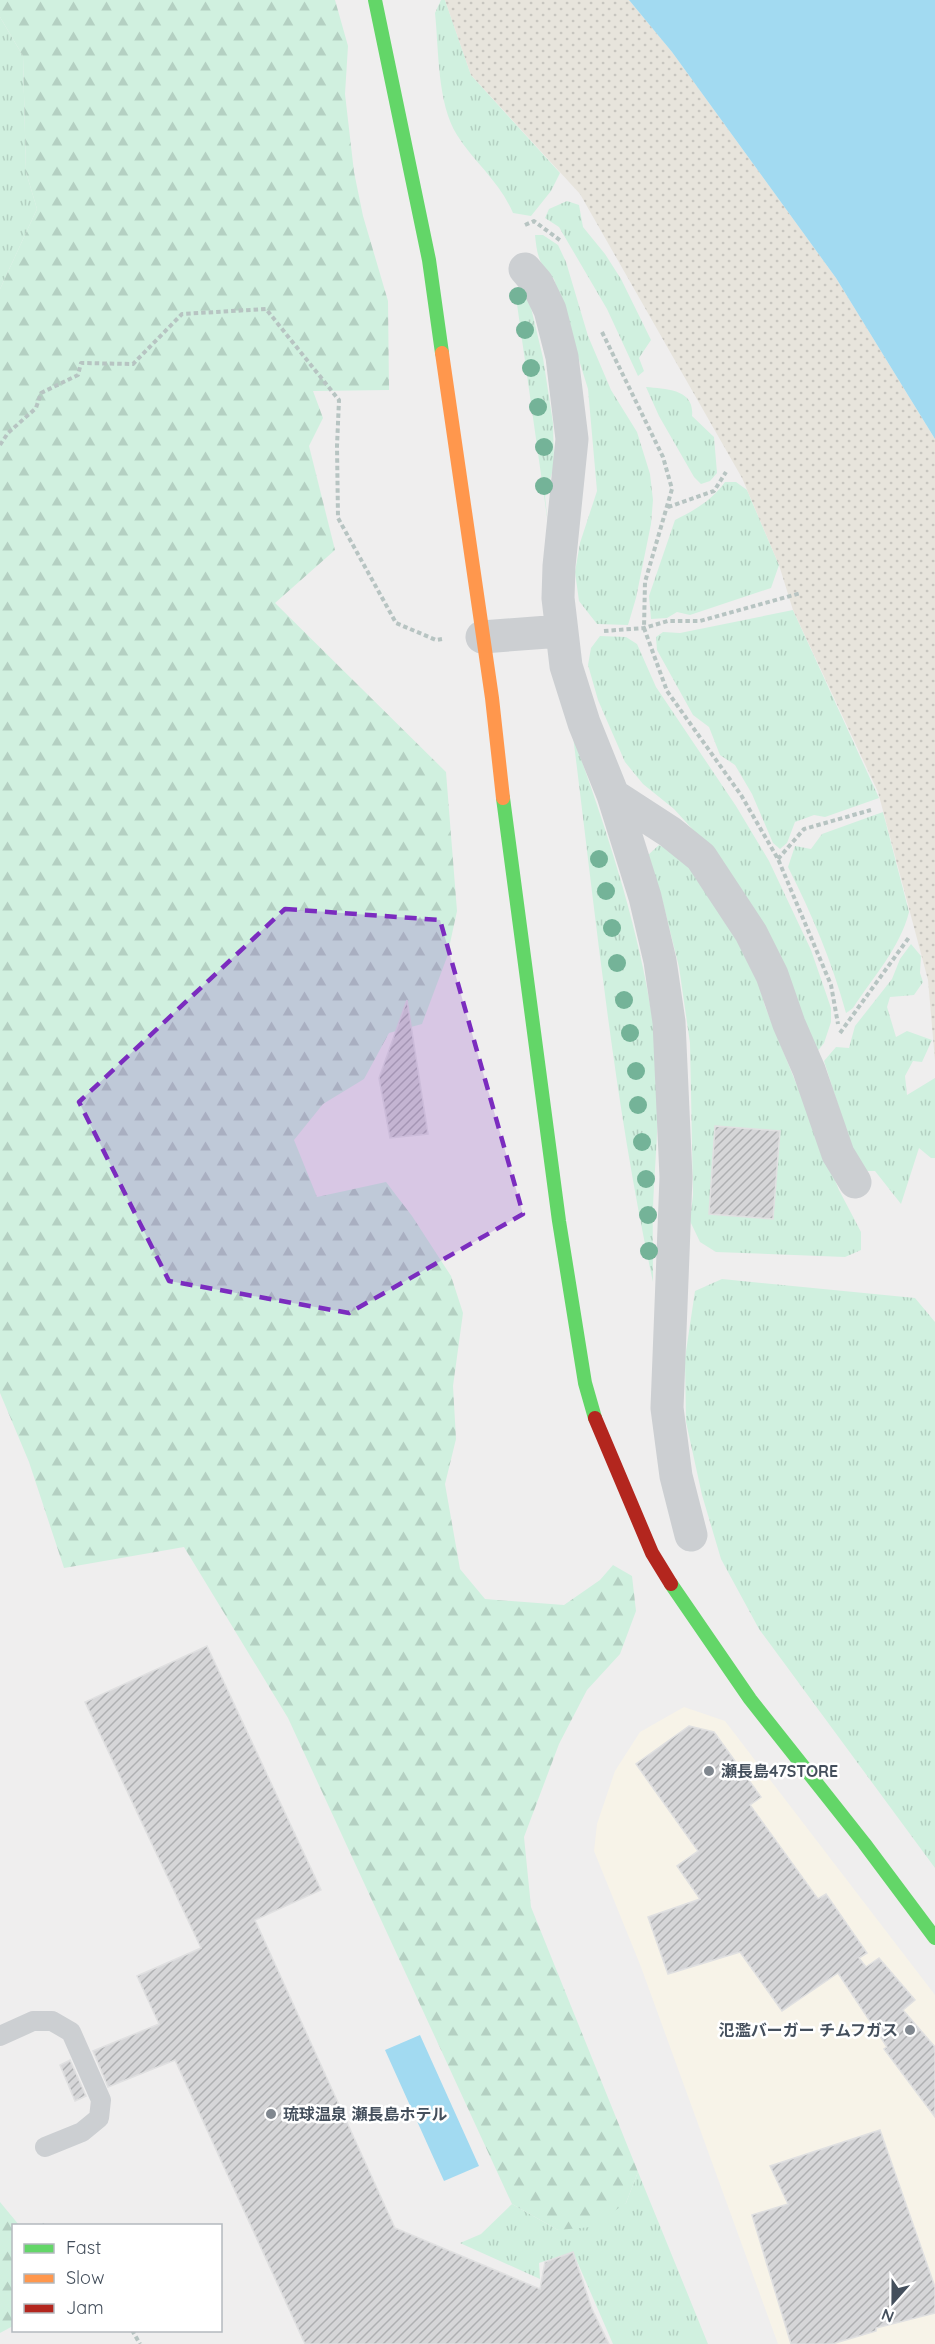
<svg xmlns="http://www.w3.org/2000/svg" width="935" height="2344" viewBox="0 0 935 2344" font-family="Quicksand,'Noto Sans JP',sans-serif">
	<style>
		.commercial { fill: #f7f3e8 }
		.grass { fill: url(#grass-tufts) }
		.forest { fill: url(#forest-firs) }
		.sand { fill: url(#sand-dots) }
		.water { fill: #a2daf1 }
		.building { fill: url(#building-hatch); stroke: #e0e0e1; stroke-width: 1.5 }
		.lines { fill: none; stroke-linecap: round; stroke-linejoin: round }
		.path { stroke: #b7c4c2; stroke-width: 4; stroke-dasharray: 4.5 3; stroke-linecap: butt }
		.lane { stroke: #cccfd2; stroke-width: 20 }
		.street { stroke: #cccfd2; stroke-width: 33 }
		.fast { stroke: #63d668; stroke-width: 14 }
		.slow { stroke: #ff974d; stroke-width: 14 }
		.jam { stroke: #b3261e; stroke-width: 14 }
		.tree { fill: #74b398 }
		.marked { fill: #7b2cbf; fill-opacity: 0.2; stroke: #7b2cbf; stroke-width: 4.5; stroke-dasharray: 12 8; stroke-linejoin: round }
		.poi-dot { fill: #80878f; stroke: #fff; stroke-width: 2 }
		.labels { text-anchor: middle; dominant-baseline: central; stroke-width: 5; stroke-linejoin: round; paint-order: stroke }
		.poi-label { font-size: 16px; font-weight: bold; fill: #444f5c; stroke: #fff; text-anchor: start }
	</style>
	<defs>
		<pattern id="grass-tufts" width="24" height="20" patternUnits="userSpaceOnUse" patternTransform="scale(1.5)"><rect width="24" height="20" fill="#d0f0df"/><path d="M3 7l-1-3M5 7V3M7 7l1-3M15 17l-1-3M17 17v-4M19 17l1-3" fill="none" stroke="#b4d0c2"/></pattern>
		<pattern id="forest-firs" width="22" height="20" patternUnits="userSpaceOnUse" patternTransform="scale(1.5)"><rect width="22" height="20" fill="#d0f0df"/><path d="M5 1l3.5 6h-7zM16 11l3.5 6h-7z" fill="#b4d0c2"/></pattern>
		<pattern id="sand-dots" width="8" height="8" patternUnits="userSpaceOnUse" patternTransform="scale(1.5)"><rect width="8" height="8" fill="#e7e4dc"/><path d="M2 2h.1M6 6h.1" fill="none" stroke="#c7c5bf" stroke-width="1.8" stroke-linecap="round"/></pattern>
		<pattern id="building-hatch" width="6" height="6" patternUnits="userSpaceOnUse" patternTransform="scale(1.5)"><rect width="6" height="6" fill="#d6d6d8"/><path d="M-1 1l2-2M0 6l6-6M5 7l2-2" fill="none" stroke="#afb0b2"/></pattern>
	</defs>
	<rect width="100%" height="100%" fill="#efeeee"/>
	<path class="commercial" d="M 684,1707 L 725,1721 L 935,1995 L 935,2344 L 778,2344 L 641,1967 L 594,1851 L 597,1824 L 615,1771 L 640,1732 Z"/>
	<path class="grass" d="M 441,0 L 445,0 L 471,75 L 560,173 L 551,191 L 531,216 L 513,213 C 500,182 474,162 457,135 C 437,103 439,50 435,13 Z
		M 0,17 L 23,56 L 26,172 L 37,209 L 0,289 Z
		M 567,201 L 579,205 L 583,227 L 605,254 L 621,279 L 651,340 L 639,358 L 644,371 L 638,376 L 607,309 L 559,227 L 545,218 L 549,209 Z
		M 535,235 L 543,235 L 558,245 L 566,262 L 588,336 L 611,390 L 637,432 L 650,474 L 653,500 L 651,524 L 636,598 L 628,625 L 597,624 L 579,601 L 575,572 L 580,543 L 597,491 L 588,389 L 554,279 C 539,265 537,255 535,235 Z
		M 515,290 L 527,291 L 543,358 L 553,423 L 554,466 L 545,497 L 548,524 Z
		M 646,387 C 666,389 695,389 692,416 L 714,437 L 717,473 L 710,481 L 701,484 L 694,477 L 659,416 Z
		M 725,482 L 736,482 L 747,490 L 779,565 L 771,588 L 690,615 L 677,612 L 667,618 L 651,619 L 649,596 L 675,520 C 695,510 712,500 725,482 Z
		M 793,610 L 879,798 L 825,817 L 814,815 L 795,822 L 787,843 L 780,849 L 773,843 L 752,794 L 735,765 L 720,755 L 709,727 L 693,715 L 657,650 L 656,637 L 663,632 L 680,633 Z
		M 600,636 L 626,637 L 637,644 L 656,687 L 736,806 L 769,861 L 811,950 L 831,1008 L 831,1022 L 824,1043 L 816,1053 L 716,855 L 674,809 L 643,784 L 625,762 L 598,700 L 588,665 L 591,648 Z
		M 573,736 C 608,834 641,933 655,1036 C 661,1086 657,1136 654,1186 C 652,1218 653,1250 653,1282 C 614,1103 596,918 573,736 Z
		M 883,812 L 909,912 C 900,948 873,977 853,1008 L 846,1013 C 832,962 812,914 788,867 L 795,846 L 811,849 L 822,834 Z
		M 659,845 L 675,853 L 696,874 L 753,964 L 765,1006 L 839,1190 L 861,1232 L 861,1250 L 845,1257 L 716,1252 L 700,1242 L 690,1221 L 693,1195 L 690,1043 L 679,967 L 661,895 L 647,856 Z
		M 911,944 L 921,956 L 920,973 L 923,982 L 914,995 L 890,997 L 887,1007 L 896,1037 L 907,1031 L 932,1040 L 922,1062 L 913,1061 L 905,1076 L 907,1095 L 935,1078 L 935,1158 L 931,1158 L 919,1148 L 901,1204 L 875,1171 L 864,1171 L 853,1152 L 824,1061 L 836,1047 L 849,1048 L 855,1026 L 892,979 L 900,959 Z
		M 722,1279 L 915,1298 L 935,1322 L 935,1868 L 759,1629 L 721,1559 L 702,1495 L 686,1422 L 685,1358 L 695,1291 Z
		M 638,2172 L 708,2344 L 613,2344 L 573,2252 L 539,2263 L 540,2279 L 460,2243 L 481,2234 L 512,2204 L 558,2230 L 626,2203 Z"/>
	<path class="forest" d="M 0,0 L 335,0 L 348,46 L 345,94 L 354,172 L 363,216 L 388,301 L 389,390 L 313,391 L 323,418 L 309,446 L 335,550 L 275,603 L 446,772 L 457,911 L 447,957 L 422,1024 L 389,1033 L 364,1079 L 323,1104 L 294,1140 L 317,1197 L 386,1182 L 412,1216 L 451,1276 L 463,1313 L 453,1386 L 456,1439 L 445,1484 L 460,1569 L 485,1599 L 564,1605 L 600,1580 L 613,1565 L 632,1576 L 636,1611 L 620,1654 L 587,1690 L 559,1744 L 524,1837 L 531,1907 L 638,2172 L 626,2203 L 591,2227 L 558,2230 L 512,2204 L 288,1718 L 184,1547 L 64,1568 L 29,1462 L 0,1393 L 0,289 L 37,209 L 26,172 L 23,56 L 0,17 Z
		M 0,2202 L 19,2225 L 14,2226 L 13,2326 L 0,2333 Z"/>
	<path class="sand" d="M 445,0 L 629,0 L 672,52 L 836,278 L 935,439 L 935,1061 L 928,980 L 878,792 L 793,610 L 779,565 L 742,478 L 580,194 L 471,75 Z"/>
	<path class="water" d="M 629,0 L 935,0 L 935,439 L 836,278 L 672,52 Z
		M 420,2035 L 479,2166 L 444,2181 L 385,2050 Z"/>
	<path class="building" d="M 407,1000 L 428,1134 L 390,1138 L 379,1078 Z
		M 715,1126 L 780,1131 L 773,1219 L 709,1214 Z
		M 207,1646 L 321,1890 L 255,1920 L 395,2228 L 540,2289 L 545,2262 L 573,2252 L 592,2309 L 609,2344 L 305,2344 L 175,2060 L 108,2087 L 93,2051 L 159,2024 L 137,1976 L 201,1948 L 85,1702 Z
		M 689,1726 L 714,1732 L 761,1797 L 750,1805 L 818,1899 L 826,1894 L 867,1953 L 859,1958 L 866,1967 L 879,1958 L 915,2000 L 903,2010 L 935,2047 L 935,2117 L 884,2049 L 887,2047 L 838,1973 L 782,2011 L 740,1952 L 668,1974 L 648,1917 L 700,1899 L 677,1866 L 698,1851 L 636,1764 Z
		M 70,2060 L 86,2096 L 75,2101 L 60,2065 Z
		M 880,2130 L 935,2287 L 935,2313 L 876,2328 L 876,2331 L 832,2344 L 791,2344 L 752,2215 L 788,2204 L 770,2166 Z"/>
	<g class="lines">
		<path class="path" d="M 525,225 L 534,221 L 561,241
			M 602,332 L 663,457 L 672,489 L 645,582 L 644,628 L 667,691 L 741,795 L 778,859 L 831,985 L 838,1024
			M 0,445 L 8,433 L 36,408 L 41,393 L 78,375 L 81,363 L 133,364 L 182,314 L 266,309 L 339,400 L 337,446 L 338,518 L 396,623 L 436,640 L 442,639
			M 668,507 L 714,491 L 726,472
			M 604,631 L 644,628 L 668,621 L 700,621 L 801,593
			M 778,859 L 804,829 L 871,810
			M 840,1033 L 910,936
			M 42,2224 L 43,2226
			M 132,2330 L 140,2344"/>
		<path class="lane" d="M 0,2036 L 33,2021 L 52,2021 L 71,2032 L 101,2100 L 99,2118 L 82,2132 L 45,2147"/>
		<path class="street" d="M 525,269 L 537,283 L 550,310 L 562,357 L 572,439 L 559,566 L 558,598 L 566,666 L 584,723 L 613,795 L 645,897 L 660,961 L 669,1022 L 676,1177 L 667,1408 L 676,1476 L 691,1535
			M 482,637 L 561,631
			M 613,795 L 670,832 L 701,857 L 751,933 L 772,975 L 789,1024 L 809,1070 L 838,1154 L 855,1182"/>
		<path class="fast" d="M 375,0 L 429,260 L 442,353
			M 503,798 L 559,1221 L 585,1383 L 595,1418
			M 671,1584 L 750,1699 L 864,1843 L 935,1938"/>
		<path class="slow" d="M 442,353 L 492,698 L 503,798"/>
		<path class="jam" d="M 595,1418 L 652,1553 L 671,1584"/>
	</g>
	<g class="tree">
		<circle cx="518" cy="296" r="9"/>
		<circle cx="525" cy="330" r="9"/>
		<circle cx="531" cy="368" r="9"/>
		<circle cx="538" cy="407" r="9"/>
		<circle cx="544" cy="447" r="9"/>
		<circle cx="544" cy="486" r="9"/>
		<circle cx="599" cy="859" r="9"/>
		<circle cx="606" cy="891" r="9"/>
		<circle cx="612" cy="928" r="9"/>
		<circle cx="617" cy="963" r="9"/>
		<circle cx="624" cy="1000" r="9"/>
		<circle cx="630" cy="1033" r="9"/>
		<circle cx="636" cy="1071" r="9"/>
		<circle cx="638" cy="1105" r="9"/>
		<circle cx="642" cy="1142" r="9"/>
		<circle cx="646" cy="1179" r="9"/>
		<circle cx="648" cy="1215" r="9"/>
		<circle cx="649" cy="1251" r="9"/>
	</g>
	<path class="marked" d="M 285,909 L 440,920 L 523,1214 L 349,1313 L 169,1281 L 79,1102 Z"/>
	<g class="poi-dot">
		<circle cx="709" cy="1771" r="6"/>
		<circle cx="910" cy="2030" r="6"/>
		<circle cx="271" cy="2114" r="6"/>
	</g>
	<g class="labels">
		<g class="poi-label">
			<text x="721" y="1771">瀬長島47STORE</text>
			<text x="898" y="2030" text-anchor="end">氾濫バーガー チムフガス</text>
			<text x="283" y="2114">琉球温泉 瀬長島ホテル</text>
		</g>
	</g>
	<rect x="12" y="2224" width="210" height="108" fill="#ffffff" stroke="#b4b9be" stroke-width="1.5"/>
	<rect x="24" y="2244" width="30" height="9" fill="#63d668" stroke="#b4b9be" stroke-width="1.5"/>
	<text x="66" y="2254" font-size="18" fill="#444f5c">Fast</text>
	<rect x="24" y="2274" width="30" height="9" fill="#ff974d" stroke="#b4b9be" stroke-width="1.5"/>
	<text x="66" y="2284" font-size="18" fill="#444f5c">Slow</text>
	<rect x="24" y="2304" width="30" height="9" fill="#b3261e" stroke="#b4b9be" stroke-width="1.5"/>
	<text x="66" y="2314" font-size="18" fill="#444f5c">Jam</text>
	<g transform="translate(893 2302) rotate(201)" stroke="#ffffff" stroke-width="4.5" paint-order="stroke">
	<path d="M0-4.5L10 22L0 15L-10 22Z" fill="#444f5c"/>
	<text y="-9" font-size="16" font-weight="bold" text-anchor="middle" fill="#444f5c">N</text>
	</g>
</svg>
